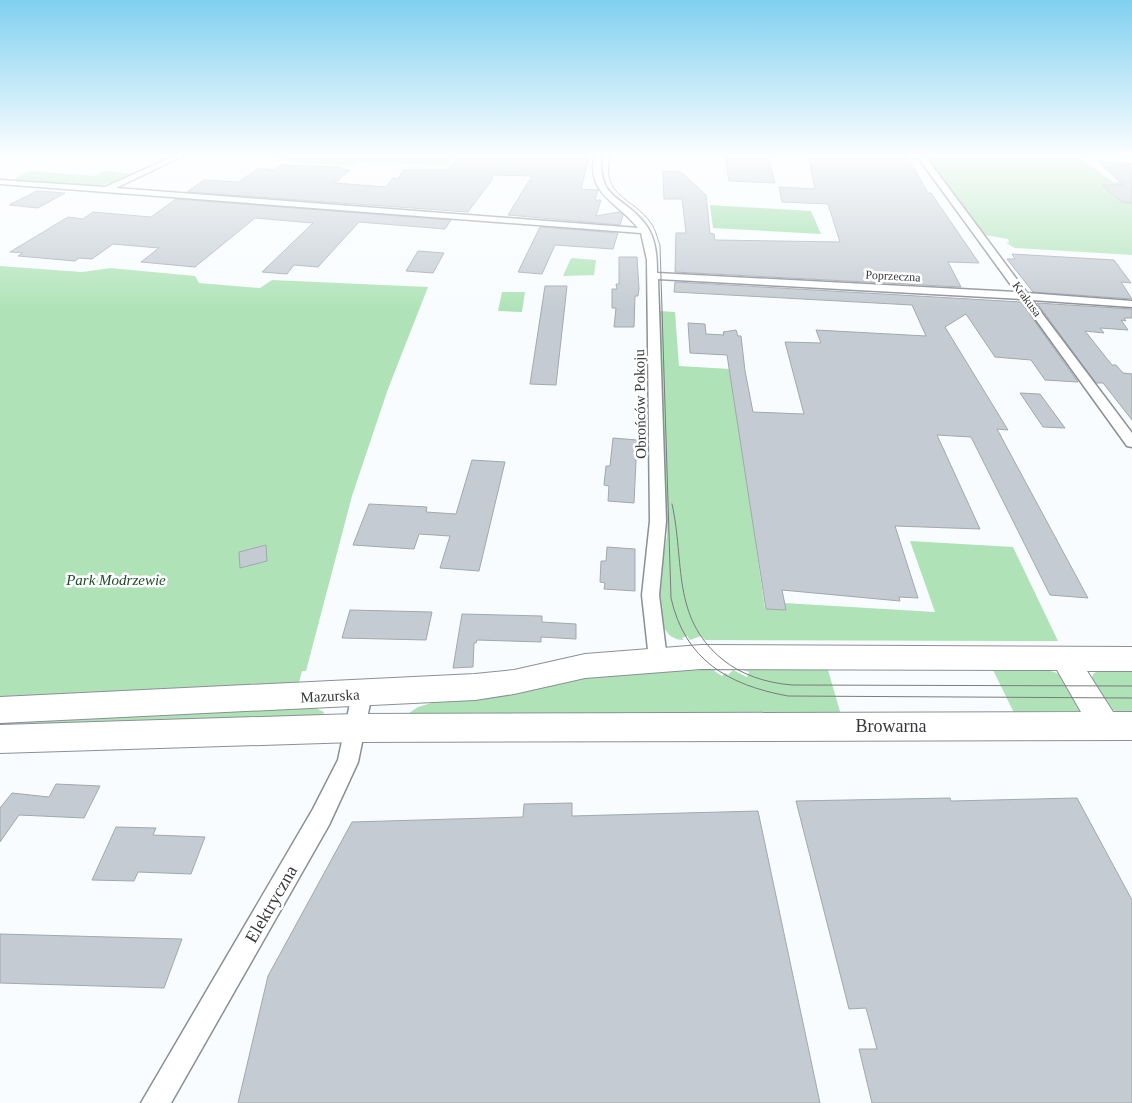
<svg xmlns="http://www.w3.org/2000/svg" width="1132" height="1103" viewBox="0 0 1132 1103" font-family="'Times New Roman',serif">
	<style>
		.green { fill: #afe3b7 }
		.forest { fill: #93d9a0 }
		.building { fill: #c4cbd2; stroke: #a1a8ae }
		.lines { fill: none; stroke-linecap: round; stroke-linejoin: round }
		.street-casing { stroke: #8a9097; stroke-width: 3 }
		.secondary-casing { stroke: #8a9097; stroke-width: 2 }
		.street { fill: #fff; fill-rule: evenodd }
		.secondary { fill: #fff; fill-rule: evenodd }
		.tram { stroke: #797b7e; stroke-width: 1 }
		.labels { text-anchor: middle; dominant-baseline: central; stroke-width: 5; stroke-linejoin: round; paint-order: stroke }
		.far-street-label { font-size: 12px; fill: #36383b; stroke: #fff }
		.street-label { font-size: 15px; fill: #36383b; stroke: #fff }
		.park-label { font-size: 15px; font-style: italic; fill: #1a4b26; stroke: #fff }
		.near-street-label { font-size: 18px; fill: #36383b; stroke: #fff }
	</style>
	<rect width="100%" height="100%" fill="#f9fcff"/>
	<path class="green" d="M 268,156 L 457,156 L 447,165 L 360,162 C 348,171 284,159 268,156 Z
		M 925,156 L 1077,156 L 1113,182 L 1132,183 L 1132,255 L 1015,248 L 1006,243 L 1009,242 L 1008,239 L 985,235 Z
		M 29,171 L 95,176 L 105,171 L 136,174 C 97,191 77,188 37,181 C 30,180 21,181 14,179 Z
		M 571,258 L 596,260 L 594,275 L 563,276 Z
		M 0,266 L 82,272 L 110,268 L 195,276 L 199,283 L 260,288 L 272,280 L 428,287 L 388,389 L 352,496 L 306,671 L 302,671 L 298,686 L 0,699 Z
		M 502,292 L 525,292 L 522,312 L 498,311 Z
		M 659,311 L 675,312 L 679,366 L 731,369 L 765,609 L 785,610 L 784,603 L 935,612 L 910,541 L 1013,547 L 1058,641 L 705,640 L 701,636 L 690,640 L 687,636 L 682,638 L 684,640 C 643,639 664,560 667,534 Z
		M 654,670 L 713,670 L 722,676 L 725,673 L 728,675 L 733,670 L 747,677 L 749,672 L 743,670 L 828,670 L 841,715 L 409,713 L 418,707 L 435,702 L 579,677 Z
		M 993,670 C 1008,670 1053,665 1062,677 C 1070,686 1075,701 1081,712 L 1079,714 L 1015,715 Z
		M 1102,670 L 1132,670 L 1132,714 L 1111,710 L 1091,679 L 1094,673 Z
		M 313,707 L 324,712 L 323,715 L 0,728 L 0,721 Z"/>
	<path class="forest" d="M 710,205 L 811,211 L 821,234 L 713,228 Z"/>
	<path class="building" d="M 725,156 L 768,156 L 775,183 L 729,181 Z
		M 808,156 L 907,156 L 928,193 L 931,193 L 979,263 L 948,262 L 961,287 L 675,272 L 676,233 L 686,233 L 682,199 L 664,199 L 663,171 L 681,172 L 706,195 L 710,233 L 714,234 L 715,240 L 840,242 L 828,204 L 782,202 L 779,187 L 815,189 Z
		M 531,158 L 589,158 L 581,189 L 598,190 L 595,200 L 601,200 L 596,216 L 619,212 L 623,215 L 620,225 L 508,215 L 532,176 L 492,175 L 492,180 L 468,212 L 187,192 L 204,180 L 238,182 L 259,168 L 275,170 L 281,165 L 341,167 L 339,169 L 350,170 L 335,183 L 386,187 L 393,178 L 398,179 L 403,170 L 446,170 L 458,159 Z
		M 1098,161 L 1132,164 L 1132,203 L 1122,202 L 1102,185 L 1123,185 Z
		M 37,191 L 65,193 L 38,208 L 9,205 Z
		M 176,199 L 451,220 L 445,229 L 359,222 L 318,267 L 294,265 L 287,274 L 262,272 L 313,223 L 255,218 L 195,267 L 141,262 L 159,248 L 113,244 L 92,259 L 79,258 L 75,261 L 18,256 L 23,253 L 10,252 L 68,217 L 83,219 L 93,212 L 151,217 Z
		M 540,227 L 618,233 L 613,249 L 555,245 L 542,274 L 518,272 Z
		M 418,251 L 444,253 L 433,273 L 406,271 Z
		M 1012,254 L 1114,260 L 1131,283 L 1121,282 L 1132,299 L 1033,292 L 1007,259 L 1015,259 Z
		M 619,257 L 637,257 L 639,289 L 638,296 L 635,296 L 634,327 L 614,327 L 616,308 L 612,308 L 612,289 L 617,289 L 616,284 L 619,284 Z
		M 675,282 L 1021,302 L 1078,382 L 1045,380 L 1031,360 L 995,357 L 966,314 L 945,327 L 1008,430 L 997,429 L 1088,598 L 1050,595 L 971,437 L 937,435 L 980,529 L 895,526 L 918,598 L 899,597 L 900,601 L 782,590 L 786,610 L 766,609 L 727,355 L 690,353 L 688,323 L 705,324 L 706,334 L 724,335 L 723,332 L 736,330 L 738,336 L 741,336 L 745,371 L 753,412 L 804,414 L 785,342 L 821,343 L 816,330 L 926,336 L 912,305 L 674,292 Z
		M 545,286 L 567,286 L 556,385 L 530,384 Z
		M 1037,303 L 1132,309 L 1132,318 L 1124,318 L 1126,321 L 1121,320 L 1128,330 L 1100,328 L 1104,333 L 1085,331 L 1112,365 L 1116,365 L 1123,373 L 1132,374 L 1132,420 L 1103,383 L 1096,383 Z
		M 1020,393 L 1040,394 L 1065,428 L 1043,427 Z
		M 613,438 L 637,440 L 634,503 L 608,501 L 609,486 L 604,485 L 606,466 L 610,466 Z
		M 472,460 L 505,462 L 479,571 L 440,568 L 450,536 L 419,534 L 414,549 L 353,545 L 369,504 L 427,507 L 426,512 L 456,514 Z
		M 266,545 L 267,561 L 240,568 L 239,552 Z
		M 607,547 L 635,549 L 635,591 L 604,589 L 605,583 L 600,582 L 601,561 L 606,561 Z
		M 350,610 L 432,612 L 426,640 L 342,638 Z
		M 462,614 L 542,616 L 542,622 L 576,624 L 576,639 L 541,637 L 541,642 L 477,640 L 476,643 L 474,643 L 473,667 L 453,668 Z
		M 56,784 L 100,786 L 84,818 L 19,815 L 0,842 L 0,808 L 12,793 L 49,797 Z
		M 950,798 L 951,801 L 1077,798 L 1132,900 L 1132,1103 L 872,1103 L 859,1049 L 877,1049 L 866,1008 L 849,1009 L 796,801 Z
		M 572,803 L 572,816 L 758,811 L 820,1103 L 238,1103 L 268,976 L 352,822 L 523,817 L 524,804 Z
		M 116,827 L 156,828 L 153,835 L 205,837 L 191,874 L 138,872 L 134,881 L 92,880 Z
		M 0,934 L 182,939 L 164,988 L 0,983 Z"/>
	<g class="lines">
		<g class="street-casing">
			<path id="street" d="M 174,156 L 183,156 L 116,188 L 638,228 C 618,202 587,195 594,156 L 601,156 C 599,202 623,194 646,225 C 656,239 657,257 657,273 L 1016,292 L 917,156 L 925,156 L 1027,293 L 1132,301 L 1132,307 L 1032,300 L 1132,433 L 1132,447 L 1127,446 L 1021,299 L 658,279 L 666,521 L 659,595 L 667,659 L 665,665 L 658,667 L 651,665 L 649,659 L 642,595 L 650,521 L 647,260 L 641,233 L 0,184 L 0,180 L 105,187 Z
				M 362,685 L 369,688 L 372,694 L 358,762 L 329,825 L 171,1103 L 141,1103 L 313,809 L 338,760 L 352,694 L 355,688 Z"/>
		</g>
		<g class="secondary-casing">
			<path id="secondary" d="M 701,645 L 1132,647 L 1132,671 L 1087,671 L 1113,712 L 1132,712 L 1132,740 L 355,742 L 0,753 L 0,725 L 355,714 L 1081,712 L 1057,670 L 701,669 L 585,678 L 514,694 L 475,700 L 0,723 L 0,697 L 475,674 L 514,670 L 585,654 Z"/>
		</g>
		<use href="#street" class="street"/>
		<use href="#secondary" class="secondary"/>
		<path class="tram" d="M 610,156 C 601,198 632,196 651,223 C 656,230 657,238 660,245 L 671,598 C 685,660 728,685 788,696 L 1132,698
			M 672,504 C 685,562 671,617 722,659 C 741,675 767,683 792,685 L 1132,686"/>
	</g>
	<linearGradient id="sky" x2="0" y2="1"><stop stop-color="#80d0f0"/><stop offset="0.5" stop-color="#fcfeff"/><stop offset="1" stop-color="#fcfeff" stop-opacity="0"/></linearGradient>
	<rect width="1132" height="310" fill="url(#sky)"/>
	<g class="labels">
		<g class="far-street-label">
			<text transform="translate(893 276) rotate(3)">Poprzeczna</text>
			<text transform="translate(1027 299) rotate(54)">Krakusa</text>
		</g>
		<g class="street-label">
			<text transform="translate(640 404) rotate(-91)">Obrońców Pokoju</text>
			<text transform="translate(330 696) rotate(-3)">Mazurska</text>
		</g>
		<g class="park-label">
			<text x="116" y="580">Park Modrzewie</text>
		</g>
		<g class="near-street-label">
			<text x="891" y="726">Browarna</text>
			<text transform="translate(271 904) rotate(-60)">Elektryczna</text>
		</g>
	</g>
</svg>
